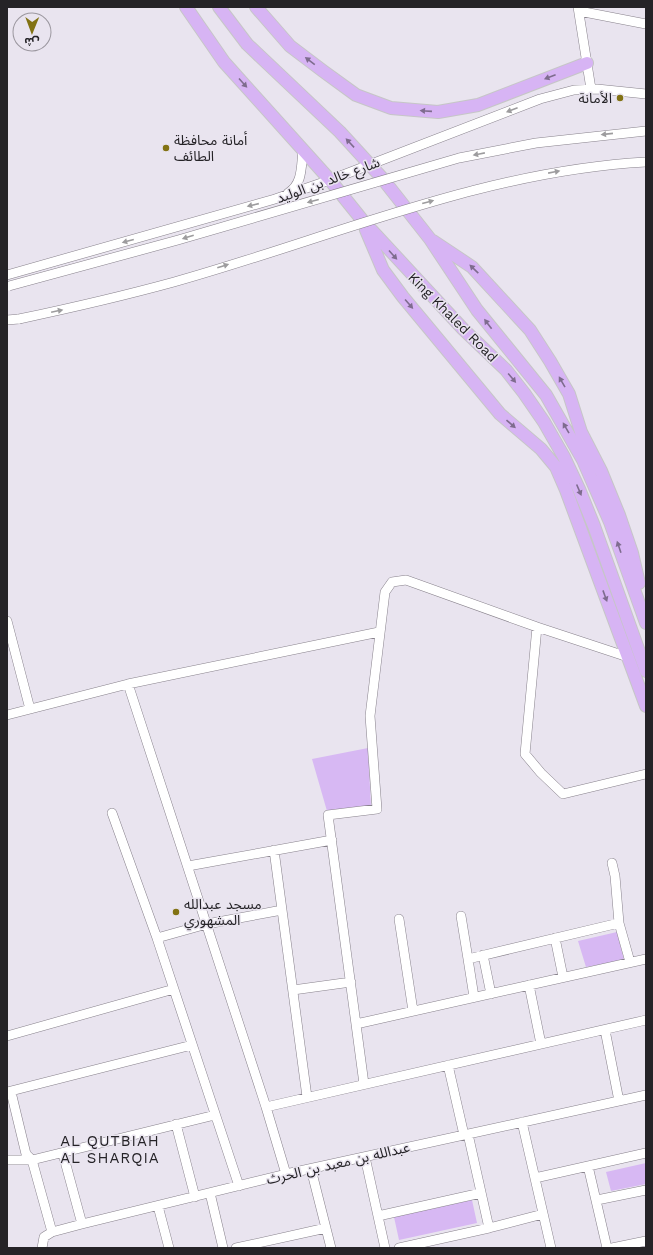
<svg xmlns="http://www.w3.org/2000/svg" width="653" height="1255" viewBox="0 0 653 1255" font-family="'Work Sans','Noto Sans Arabic',sans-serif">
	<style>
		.green { fill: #d7b8f3 }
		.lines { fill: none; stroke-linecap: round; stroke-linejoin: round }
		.minor-casing { stroke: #88828c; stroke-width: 10 }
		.major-casing { stroke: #c6c6c7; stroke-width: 14 }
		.minor { stroke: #fff; stroke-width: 9 }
		.major { stroke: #d7b4f4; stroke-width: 12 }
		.minor-bridge-casing { stroke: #88828c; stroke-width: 10; stroke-linecap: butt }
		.minor-bridge { stroke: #fff; stroke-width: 9 }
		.oneway { fill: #7e6c8e }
		.oneway2 { fill: #9d9c9e }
		.poi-dot { fill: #827213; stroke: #e9e4ef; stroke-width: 1.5 }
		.labels { text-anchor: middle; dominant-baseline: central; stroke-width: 3; stroke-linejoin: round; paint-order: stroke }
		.poi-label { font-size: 14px; fill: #252327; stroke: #e9e4ef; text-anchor: start }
		.street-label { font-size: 14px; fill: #252327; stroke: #e9e4ef }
		.neighbourhood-label { font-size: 15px; letter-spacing: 1px; fill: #252327; stroke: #e9e4ef }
	</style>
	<rect width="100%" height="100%" fill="#e9e4ef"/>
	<path class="green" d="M 368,748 L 371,807 L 327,811 L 312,759 Z
		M 617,932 L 624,960 L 586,967 L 578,941 Z
		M 646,1163 L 646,1184 L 611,1191 L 606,1172 Z
		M 472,1200 L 477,1223 L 399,1240 L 394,1217 Z"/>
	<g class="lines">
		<g class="minor-casing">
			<path id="minor" d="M 578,7 L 591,89
				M 579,11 L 646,24
				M 288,193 C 303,184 301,166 303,150
				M 7,275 L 275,199 L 330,180 L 540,99 L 574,90 L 597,89 L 646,94
				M 7,320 L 19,319
				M 7,621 L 30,709
				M 628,657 L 537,627 L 525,754 L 541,773 L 563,794 L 646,774
				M 128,684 L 266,1107 L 286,1174
				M 7,715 L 128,684 L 379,632
				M 112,813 L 157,938 L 239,1186
				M 274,850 L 307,1097
				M 612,863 L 615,876 L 619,923 L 630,962
				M 188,866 L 332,840
				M 461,916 L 468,959 L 619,923
				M 399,919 L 413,1011
				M 157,938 L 207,924 L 282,910
				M 555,938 L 563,977
				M 483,955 L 491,994
				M 468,959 L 474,997
				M 529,985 L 541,1044
				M 293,990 L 351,982
				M 356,1024 L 646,959
				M 605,1030 L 619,1101
				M 7,1036 L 174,989
				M 448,1065 L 464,1135
				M 364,1084 L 328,815 L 377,809 L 370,716 L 385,592 L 392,582 L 406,580 L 537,627
				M 7,1092 L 192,1045
				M 11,1092 L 26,1154 L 32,1160 L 52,1232
				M 266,1107 L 646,1020
				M 522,1122 L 551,1248
				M 176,1124 L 195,1197
				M 468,1134 L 489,1228
				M 63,1154 L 82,1224
				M 365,1157 L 385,1248
				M 7,1160 L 32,1160 L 215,1115
				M 588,1166 L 607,1248
				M 311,1169 L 331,1248
				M 535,1178 L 646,1153
				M 210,1193 L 223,1248
				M 597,1200 L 646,1190
				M 158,1206 L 169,1248
				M 378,1216 L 481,1193
				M 42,1248 L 44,1237 L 52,1232 L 82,1224 L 286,1174 L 646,1095
				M 236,1248 L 326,1228
				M 399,1248 L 489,1228 L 543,1214
				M 612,1248 L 646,1241"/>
		</g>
		<g class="major-casing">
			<path id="major" d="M 186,7 L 224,62 L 330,180 L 363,221 L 463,329 L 506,370 L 524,393 L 544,422 L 564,457 L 579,489 L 594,526 L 646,671
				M 219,7 L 247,44 L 340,132 L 382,178 L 430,239 L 477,310 L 546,395 L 583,460 L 610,522 L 646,623
				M 256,7 L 290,46 L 323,71 L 356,95 L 391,108 L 438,112 L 478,105 L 587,63
				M 366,230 L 383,270 L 403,297 L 500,414 L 541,449 L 556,467 L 566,490 L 646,706
				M 433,241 L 472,267 L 530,330 L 550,361 L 569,394 L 581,432 L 601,471 L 619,515 L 632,553 L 639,583"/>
		</g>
		<use href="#minor" class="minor"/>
		<use href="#major" class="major"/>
		<g class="minor-bridge-casing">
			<path id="minor-bridge" d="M 9,286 L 178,240 L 459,158 L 536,143 L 646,131
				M 19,319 C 71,308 123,296 174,282 C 331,238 482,171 646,162"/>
		</g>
		<use href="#minor-bridge" class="minor-bridge"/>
	</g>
	<defs><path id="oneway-solid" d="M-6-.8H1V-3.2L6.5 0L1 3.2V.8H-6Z"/></defs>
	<g class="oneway">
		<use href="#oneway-solid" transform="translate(310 61) rotate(-143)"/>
		<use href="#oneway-solid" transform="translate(550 77) rotate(159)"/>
		<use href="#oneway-solid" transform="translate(243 83) rotate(48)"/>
		<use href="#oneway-solid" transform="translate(426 111) rotate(-176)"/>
		<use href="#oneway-solid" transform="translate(350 143) rotate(-133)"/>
		<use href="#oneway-solid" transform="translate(393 255) rotate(48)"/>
		<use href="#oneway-solid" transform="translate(474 269) rotate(-136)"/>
		<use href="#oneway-solid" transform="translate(409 304) rotate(49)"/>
		<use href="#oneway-solid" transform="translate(488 324) rotate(-127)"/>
		<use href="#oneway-solid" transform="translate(512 378) rotate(50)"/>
		<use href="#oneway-solid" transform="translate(562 382) rotate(-120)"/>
		<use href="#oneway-solid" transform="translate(511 424) rotate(41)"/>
		<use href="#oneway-solid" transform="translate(566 428) rotate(-120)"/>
		<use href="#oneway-solid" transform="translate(579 490) rotate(67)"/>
		<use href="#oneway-solid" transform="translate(619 547) rotate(-109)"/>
		<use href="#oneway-solid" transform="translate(605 596) rotate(70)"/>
	</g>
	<g class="oneway2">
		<use href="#oneway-solid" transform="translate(512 110) rotate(159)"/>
		<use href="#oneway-solid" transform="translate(607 134) rotate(174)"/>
		<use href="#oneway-solid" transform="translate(479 154) rotate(169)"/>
		<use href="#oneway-solid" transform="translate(554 172) rotate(-11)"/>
		<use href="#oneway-solid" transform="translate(313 201) rotate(165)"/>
		<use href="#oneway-solid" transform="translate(428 202) rotate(-15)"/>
		<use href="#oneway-solid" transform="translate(253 205) rotate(167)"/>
		<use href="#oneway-solid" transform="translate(188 237) rotate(163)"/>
		<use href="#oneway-solid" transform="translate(128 241) rotate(165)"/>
		<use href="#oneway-solid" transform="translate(223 266) rotate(-18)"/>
		<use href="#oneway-solid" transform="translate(57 311) rotate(-12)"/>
	</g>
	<g class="poi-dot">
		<circle cx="620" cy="98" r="4"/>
		<circle cx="166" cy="148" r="4"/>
		<circle cx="176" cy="912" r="4"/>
	</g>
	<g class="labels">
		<g class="poi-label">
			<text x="612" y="98" text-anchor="end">الأمانة</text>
			<text x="174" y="140">أمانة محافظة<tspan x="174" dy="16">الطائف</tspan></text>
			<text x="184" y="904">مسجد عبدالله<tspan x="184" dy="16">المشهوري</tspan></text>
		</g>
		<g class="street-label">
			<text transform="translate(328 180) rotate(-20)">شارع خالد بن الوليد</text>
			<text transform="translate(453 317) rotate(45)">King Khaled Road</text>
			<text transform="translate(338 1163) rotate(-13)">عبدالله بن معبد بن الحرث</text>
		</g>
		<g class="neighbourhood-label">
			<text x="110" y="1141">AL QUTBIAH<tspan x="110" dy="17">AL SHARQIA</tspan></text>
		</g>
	</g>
	<rect width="653" height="1255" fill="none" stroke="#252327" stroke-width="16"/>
	<g transform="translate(32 32) rotate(181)"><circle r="19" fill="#e9e4ef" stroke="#9b979f"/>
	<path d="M0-3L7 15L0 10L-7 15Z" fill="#827213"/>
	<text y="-6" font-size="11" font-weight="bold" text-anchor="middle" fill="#252327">ش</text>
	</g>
</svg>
